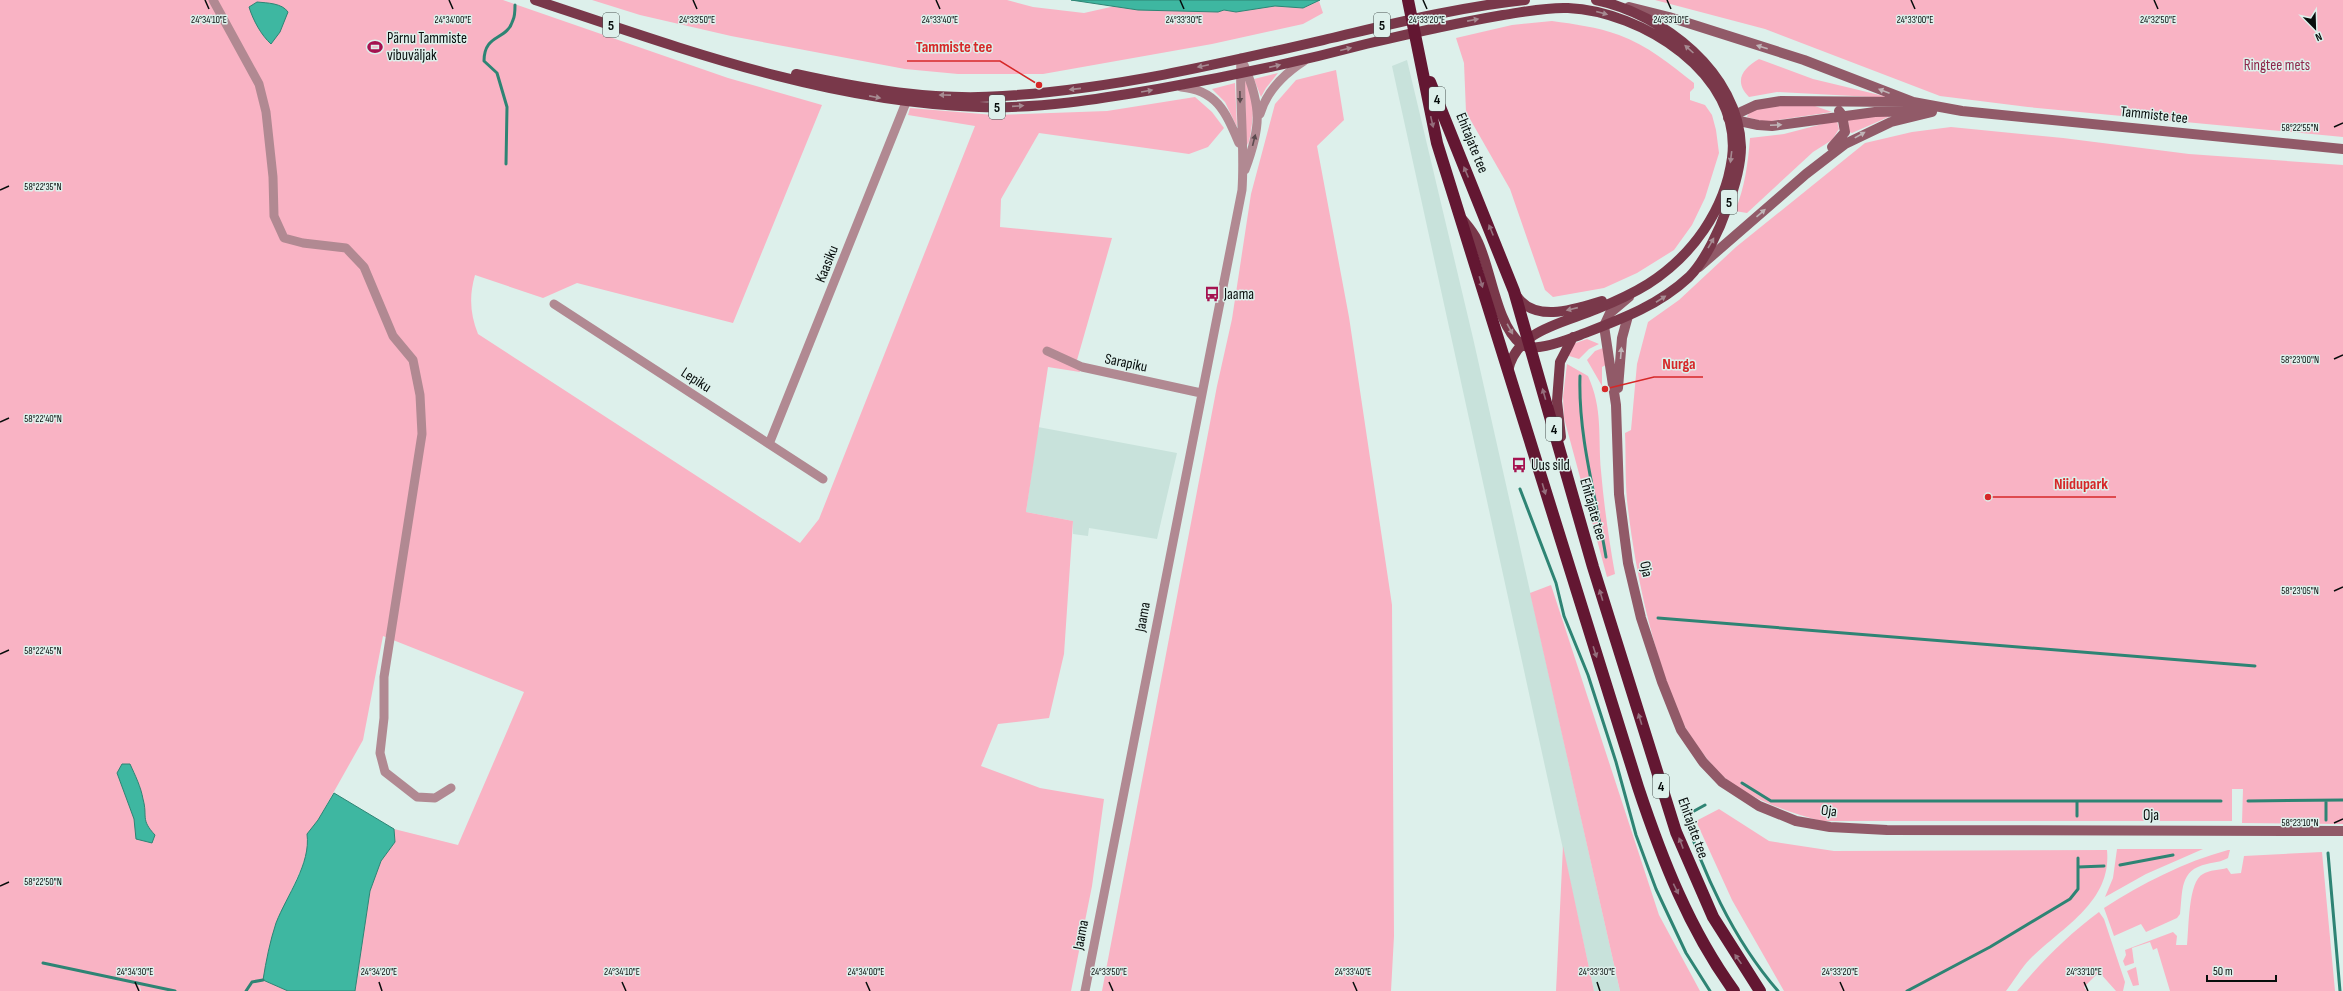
<svg xmlns="http://www.w3.org/2000/svg" width="2343" height="991" viewBox="0 0 2343 991" font-family="'Sofia Sans Condensed',sans-serif">
	<style>
		.built { fill: #c8e2db }
		.green { fill: #f9b3c4 }
		.water { fill: #3eb7a1; stroke: #2e8474 }
		.lines { fill: none; stroke-linecap: round; stroke-linejoin: round }
		.stream { stroke: #2e8474; stroke-width: 3 }
		.street { stroke: #b18992; stroke-width: 9 }
		.secondary { stroke: #915a68; stroke-width: 10 }
		.primary { stroke: #79384a; stroke-width: 10 }
		.highway { stroke: #631732; stroke-width: 12 }
		.oneway { fill: #a68b92 }
		.oneway2 { fill: #bfb4b7 }
		.oneway3 { fill: #5c4b4f }
		.oneway4 { fill: #946e7c }
		.ticks { fill: none; stroke: #070d0c; stroke-width: 1.5 }
		.labels { text-anchor: middle; dominant-baseline: central; stroke-width: 3; stroke-linejoin: round; paint-order: stroke }
		.shield { fill: #ddf0eb; stroke: #47514f; stroke-width: 1 }
		.shield-label { font-size: 14px; font-weight: bold; fill: #070d0c }
		.poi-label { font-size: 15px; fill: #070d0c; stroke: #ddf0eb; text-anchor: start }
		.park-label { font-size: 15px; fill: #8e274b; stroke: #ddf0eb }
		.street-label { font-size: 15px; fill: #070d0c; stroke: #ddf0eb }
		.ticks-label { font-size: 10px; text-anchor: middle; fill: #070d0c; stroke: #ddf0eb; stroke-width: 3; stroke-linejoin: round; paint-order: stroke }
		.leader { fill: none; stroke: #d62828; stroke-width: 1.5 }
		.callout-dot { fill: #d62828; stroke: #ddf0eb; stroke-width: 1.5 }
		.callout-label { font-size: 16px; text-anchor: middle; font-weight: bold; fill: #d62828; stroke: #ddf0eb; stroke-width: 3; stroke-linejoin: round; paint-order: stroke }
	</style>
	<rect width="100%" height="100%" fill="#ddf0eb"/>
	<path class="built" d="M 1407,60 L 1473,338 L 1620,991 L 1594,991 L 1392,66 Z
		M 1038,427 L 1177,453 L 1157,539 L 1089,528 L 1088,536 L 1073,534 L 1073,521 L 1026,512 Z"/>
	<path class="green" d="M 0,0 L 503,0 L 728,78 L 822,105 L 733,323 L 577,283 L 543,298 L 475,275 C 469,296 470,314 478,334 L 800,543 L 819,519 L 975,126 L 908,115 L 910,108 L 994,115 L 1107,111 L 1195,97 L 1212,112 L 1224,128 L 1208,147 L 1189,154 L 1039,133 L 1001,199 L 1000,227 L 1112,238 L 1077,360 L 1080,372 L 1048,367 L 1026,512 L 1073,521 L 1064,654 L 1049,718 L 998,724 L 981,766 L 1040,788 L 1104,799 L 1092,886 L 1071,991 L 355,991 L 370,891 L 381,861 L 395,842 L 394,829 L 458,845 L 524,692 L 383,636 L 363,740 L 318,820 L 301,869 L 276,924 L 263,980 L 288,991 L 141,991 L 139,982 L 140,991 L 0,991 Z
		M 592,0 L 1007,0 L 1033,7 L 1084,13 L 1115,6 L 1138,10 L 1218,12 L 1224,10 L 1236,12 L 1275,6 L 1303,8 L 1319,1 L 1323,13 L 1303,24 L 1212,44 L 1043,74 L 958,74 L 905,69 L 731,36 L 640,15 Z
		M 1655,0 L 2343,0 L 2343,137 L 2028,107 L 1940,96 L 1765,29 Z
		M 1552,21 C 1574,24 1597,27 1619,35 C 1647,45 1671,65 1694,83 L 1694,88 L 1690,92 L 1690,100 L 1705,105 L 1712,115 L 1716,130 L 1719,153 L 1705,198 L 1692,225 L 1674,250 L 1637,273 L 1604,288 L 1553,297 L 1545,290 L 1510,189 L 1466,112 L 1464,63 L 1456,38 L 1512,25 Z
		M 1759,59 L 1813,79 L 1892,98 L 1777,92 L 1749,97 C 1733,81 1743,68 1759,59 Z
		M 1336,70 L 1344,120 L 1317,146 L 1349,317 L 1392,605 L 1394,936 L 1391,991 L 1102,991 L 1217,386 L 1232,319 L 1251,194 L 1275,104 L 1296,80 Z
		M 1278,73 L 1266,88 L 1261,97 L 1254,79 Z
		M 1245,81 C 1258,91 1252,131 1248,145 L 1246,141 Z
		M 1235,83 L 1237,127 L 1225,102 L 1212,89 Z
		M 1781,105 L 1815,106 L 1832,112 L 1765,122 L 1747,117 C 1750,107 1772,106 1781,105 Z
		M 1893,115 L 1852,133 L 1849,132 L 1848,119 Z
		M 1834,121 L 1837,121 L 1839,129 L 1832,140 L 1813,152 L 1747,213 L 1735,211 C 1745,187 1748,163 1750,138 L 1784,134 Z
		M 1951,127 L 2063,138 L 2189,154 L 2343,165 L 2343,824 L 2242,823 L 2243,789 L 2232,789 L 2232,821 L 1821,821 C 1788,812 1752,800 1725,778 C 1710,765 1688,735 1680,717 C 1652,649 1635,573 1627,500 C 1625,478 1626,455 1625,433 L 1631,430 L 1637,364 L 1648,322 L 1679,300 L 1736,247 L 1865,143 L 1912,132 Z
		M 1587,339 L 1599,344 L 1589,349 L 1579,359 L 1566,355 L 1573,344 Z
		M 1603,348 L 1606,365 L 1602,367 L 1602,386 L 1587,360 L 1595,351 Z
		M 1567,364 L 1588,376 C 1603,409 1598,437 1601,471 C 1604,506 1609,540 1615,574 L 1607,577 L 1564,418 L 1563,397 Z
		M 1551,585 L 1659,915 L 1700,991 L 1620,991 L 1530,593 Z
		M 1719,809 L 1769,841 L 1834,851 L 2107,850 C 2112,902 2062,927 2030,959 C 2021,968 2014,981 2006,991 L 1784,991 L 1732,900 L 1696,821 Z
		M 1563,846 L 1594,991 L 1556,991 Z
		M 2117,849 L 2203,849 L 2146,874 L 2105,897 L 2113,878 Z
		M 2228,850 L 2230,850 L 2228,858 C 2221,862 2215,862 2207,864 C 2179,870 2183,891 2180,914 L 2177,918 L 2146,932 L 2141,924 L 2114,936 L 2104,908 C 2143,883 2184,862 2228,850 Z
		M 2322,852 L 2335,991 L 2170,991 L 2157,948 L 2153,950 L 2150,942 L 2132,948 L 2134,963 L 2125,966 L 2123,961 L 2126,955 L 2125,950 L 2173,932 L 2177,936 L 2176,945 L 2187,945 C 2189,929 2188,881 2203,874 C 2209,870 2220,870 2227,868 L 2231,874 L 2241,873 L 2244,856 Z
		M 2099,912 L 2104,919 L 2125,982 L 2123,991 L 2116,991 L 2099,972 L 2084,987 L 2087,991 L 2017,991 C 2042,961 2068,935 2099,912 Z
		M 2136,967 L 2139,985 L 2133,986 L 2127,971 Z"/>
	<path class="water" d="M 1071,0 L 1320,0 L 1303,8 L 1275,6 L 1236,12 L 1224,10 L 1218,12 L 1138,10 Z
		M 257,2 C 267,3 282,3 288,12 L 280,32 L 271,44 C 261,35 253,20 249,7 Z
		M 122,764 L 130,764 C 135,775 141,787 143,799 C 148,817 140,819 155,835 L 152,843 L 136,839 L 134,819 L 117,773 Z
		M 334,793 L 394,829 L 395,842 L 381,861 L 370,891 L 355,991 L 288,991 L 263,980 C 266,961 270,941 276,923 C 287,895 311,864 307,834 L 318,820 Z"/>
	<g class="lines">
		<path class="stream" d="M 506,164 L 507,107 L 497,73 L 484,61 C 484,33 507,41 513,20 C 515,16 515,10 515,5
			M 1580,376 C 1578,437 1596,497 1606,557
			M 1520,489 L 1556,583 L 1564,616 L 1588,675 L 1616,762 L 1636,835 L 1656,889 L 1686,953 L 1710,991
			M 1658,618 L 2255,666
			M 1742,783 L 1771,801 L 2221,801
			M 2248,801 L 2343,800
			M 2077,802 L 2077,816
			M 1681,806 C 1703,872 1732,938 1778,991
			M 1685,816 L 1705,805
			M 2326,820 L 2326,802
			M 2328,853 L 2340,991
			M 2120,865 L 2173,855
			M 2078,867 L 2104,866
			M 43,963 L 175,991
			M 246,991 L 252,982 L 263,980
			M 1907,991 L 1990,947 L 2070,899 L 2078,889 L 2078,858"/>
		<path class="street" d="M 213,0 L 259,84 L 266,112 L 273,177 L 274,216 L 284,238 L 303,243 L 346,248 L 364,267 L 393,336 L 413,360 L 420,395 L 422,434 L 384,677 L 384,718 L 380,753 L 385,772 L 417,797 L 435,798 L 451,788
			M 1244,65 C 1262,108 1261,127 1245,170
			M 1181,87 C 1217,90 1226,113 1239,143
			M 1260,114 C 1267,90 1284,74 1304,61
			M 554,304 L 823,479
			M 1047,351 L 1082,367 L 1201,393
			M 769,444 L 909,95
			M 1085,991 L 1242,190 C 1245,146 1239,102 1241,58"/>
		<path class="secondary" d="M 1629,7 L 1669,17 L 1804,60 L 1913,102 L 1962,111 L 2343,149
			M 1728,118 L 1756,105 L 1781,101 L 1907,102
			M 1730,119 L 1758,125 L 1772,126 L 1875,112 L 1920,111
			M 1832,147 L 1845,132 L 1842,115 L 1839,111
			M 1699,267 L 1806,174 L 1845,144 L 1891,122 L 1932,112
			M 1629,297 L 1610,313 L 1604,326 L 1616,405 L 1619,494 L 1628,563 L 1641,618 L 1662,682 L 1681,730 L 1703,762 L 1722,782 L 1759,806 L 1796,821 L 1830,827 L 1887,830 L 2343,831
			M 1618,388 L 1622,338 L 1628,316"/>
		<path class="primary" d="M 535,0 C 680,48 825,102 979,107 C 1039,109 1099,99 1158,89 C 1228,77 1298,62 1366,44 C 1412,33 1457,23 1503,15 C 1524,12 1546,7 1568,8 C 1641,11 1743,74 1732,158 C 1725,210 1692,256 1648,284 C 1632,294 1614,302 1597,309 C 1564,323 1516,330 1508,371
			M 796,74 C 864,89 933,101 1003,96 C 1114,89 1224,63 1332,38 C 1396,23 1459,7 1525,0
			M 1463,220 C 1468,226 1474,233 1477,240 C 1491,267 1496,325 1521,344 C 1533,354 1566,340 1580,335 C 1619,320 1658,306 1689,277 C 1705,261 1720,229 1727,208 C 1734,189 1741,168 1741,147 C 1739,73 1663,14 1596,0
			M 1516,295 C 1534,324 1576,309 1602,301
			M 1561,437 L 1557,401 L 1560,362 L 1573,337"/>
		<path class="highway" d="M 1408,0 L 1437,143 L 1638,787 C 1662,859 1689,929 1734,991
			M 1430,82 L 1514,291 L 1593,567 L 1676,832 L 1713,917 L 1760,991"/>
	</g>
	<defs><path id="oneway-solid" d="M-6-.8H1V-3.2L6.5 0L1 3.2V.8H-6Z"/></defs>
	<g class="oneway">
		<use href="#oneway-solid" transform="translate(1602 13) rotate(15)"/>
		<use href="#oneway-solid" transform="translate(1473 20) rotate(-11)"/>
		<use href="#oneway-solid" transform="translate(1346 49) rotate(-14)"/>
		<use href="#oneway-solid" transform="translate(1689 49) rotate(-138)"/>
		<use href="#oneway-solid" transform="translate(1203 66) rotate(168)"/>
		<use href="#oneway-solid" transform="translate(1275 66) rotate(-13)"/>
		<use href="#oneway-solid" transform="translate(1075 89) rotate(174)"/>
		<use href="#oneway-solid" transform="translate(1147 91) rotate(-10)"/>
		<use href="#oneway-solid" transform="translate(945 95) rotate(-179)"/>
		<use href="#oneway-solid" transform="translate(875 97) rotate(11)"/>
		<use href="#oneway-solid" transform="translate(1018 106) rotate(-4)"/>
		<use href="#oneway-solid" transform="translate(1731 157) rotate(97)"/>
		<use href="#oneway-solid" transform="translate(1711 243) rotate(-60)"/>
		<use href="#oneway-solid" transform="translate(1661 299) rotate(-33)"/>
		<use href="#oneway-solid" transform="translate(1572 309) rotate(167)"/>
		<use href="#oneway-solid" transform="translate(1510 329) rotate(61)"/>
	</g>
	<g class="oneway2">
		<use href="#oneway-solid" transform="translate(1762 47) rotate(-162)"/>
		<use href="#oneway-solid" transform="translate(1884 91) rotate(-159)"/>
		<use href="#oneway-solid" transform="translate(1776 125) rotate(-2)"/>
		<use href="#oneway-solid" transform="translate(1860 135) rotate(-29)"/>
		<use href="#oneway-solid" transform="translate(1761 213) rotate(-41)"/>
		<use href="#oneway-solid" transform="translate(1621 353) rotate(-85)"/>
	</g>
	<g class="oneway3">
		<use href="#oneway-solid" transform="translate(1240 97) rotate(89)"/>
		<use href="#oneway-solid" transform="translate(1254 140) rotate(-76)"/>
	</g>
	<g class="oneway4">
		<use href="#oneway-solid" transform="translate(1432 122) rotate(77)"/>
		<use href="#oneway-solid" transform="translate(1466 172) rotate(-113)"/>
		<use href="#oneway-solid" transform="translate(1491 230) rotate(-112)"/>
		<use href="#oneway-solid" transform="translate(1481 282) rotate(73)"/>
		<use href="#oneway-solid" transform="translate(1544 394) rotate(-106)"/>
		<use href="#oneway-solid" transform="translate(1544 489) rotate(73)"/>
		<use href="#oneway-solid" transform="translate(1601 595) rotate(-107)"/>
		<use href="#oneway-solid" transform="translate(1595 652) rotate(72)"/>
		<use href="#oneway-solid" transform="translate(1640 719) rotate(-107)"/>
		<use href="#oneway-solid" transform="translate(1681 843) rotate(-111)"/>
		<use href="#oneway-solid" transform="translate(1676 889) rotate(64)"/>
		<use href="#oneway-solid" transform="translate(1738 959) rotate(-125)"/>
	</g>
	<path class="ticks" d="M 205,0 L 209,9M 449,0 L 453,9M 693,0 L 697,9M 936,0 L 940,9M 1180,0 L 1184,9M 1423,0 L 1427,9M 1667,0 L 1671,9M 1911,0 L 1915,9M 2154,0 L 2158,9M 2334,127 L 2343,123M 0,190 L 9,186M 2334,359 L 2343,355M 0,422 L 9,418M 2334,591 L 2343,587M 0,654 L 9,650M 2334,823 L 2343,819M 0,886 L 9,882M 135,982 L 139,991M 379,982 L 382,991M 622,982 L 626,991M 866,982 L 870,991M 1109,982 L 1113,991M 1353,982 L 1357,991M 1597,982 L 1600,991M 1840,982 L 1844,991M 2084,982 L 2088,991"/>
	<defs>
		<g id="stadium-bare" transform="scale(1.2)"><path d="M0-5a6.5 5 0 1 0 0 10a6.5 5 0 1 0 0-10ZM-3.5-1.8h7v3.6h-7Z" fill="#a51250" stroke="#ddf0eb" stroke-width="2.5" paint-order="stroke"/></g>
		<g id="bus-bare" transform="scale(1.2)"><path d="M-5-6H5V4H4V6H2V4H-2V6H-4V4H-5ZM-3.5-4V0h7V-4ZM-3.5 1.2v1.5H-2V1.2ZM2 1.2v1.5H3.5V1.2Z" fill="#a51250" stroke="#ddf0eb" stroke-width="2.5" paint-order="stroke"/></g>
	</defs>
	<g fill-rule="evenodd">
		<use href="#stadium-bare" x="375" y="47"/>
		<use href="#bus-bare" x="1212" y="294"/>
		<use href="#bus-bare" x="1519" y="465"/>
	</g>
	<g class="labels">
		<g class="shield">
			<rect x="603" y="13" width="16" height="24" rx="3"/>
			<rect x="1374" y="13" width="16" height="24" rx="3"/>
			<rect x="1429" y="87" width="16" height="24" rx="3"/>
			<rect x="989" y="95" width="16" height="24" rx="3"/>
			<rect x="1721" y="190" width="16" height="24" rx="3"/>
			<rect x="1546" y="417" width="16" height="24" rx="3"/>
			<rect x="1653" y="774" width="16" height="24" rx="3"/>
		</g>
		<g class="shield-label">
			<text x="611" y="25">5</text>
			<text x="1382" y="25">5</text>
			<text x="1437" y="99">4</text>
			<text x="997" y="107">5</text>
			<text x="1729" y="202">5</text>
			<text x="1554" y="429">4</text>
			<text x="1661" y="786">4</text>
		</g>
		<g class="poi-label">
			<text x="387" y="38">Pärnu Tammiste<tspan x="387" dy="17">vibuväljak</tspan></text>
			<text x="1224" y="294">Jaama</text>
			<text x="1531" y="465">Uus sild</text>
		</g>
		<g class="park-label">
			<text x="2277" y="65">Ringtee mets</text>
		</g>
		<g class="street-label">
			<text transform="translate(2154 115) rotate(6)">Tammiste tee</text>
			<text transform="translate(1472 143) rotate(68)">Ehitajate tee</text>
			<text transform="translate(827 264) rotate(-68)">Kaasiku</text>
			<text transform="translate(1126 363) rotate(12)">Sarapiku</text>
			<text transform="translate(696 380) rotate(33)">Lepiku</text>
			<text transform="translate(1593 509) rotate(74)">Ehitajate tee</text>
			<text transform="translate(1646 569) rotate(78)">Oja</text>
			<text transform="translate(1143 617) rotate(-80)">Jaama</text>
			<text transform="translate(1829 811) rotate(7)">Oja</text>
			<text x="2151" y="815">Oja</text>
			<text transform="translate(1693 828) rotate(70)">Ehitajate tee</text>
			<text transform="translate(1081 935) rotate(-79)">Jaama</text>
		</g>
	</g>
	<g class="ticks-label">
		<text x="209" y="23">24°34'10"E</text>
		<text x="453" y="23">24°34'00"E</text>
		<text x="697" y="23">24°33'50"E</text>
		<text x="940" y="23">24°33'40"E</text>
		<text x="1184" y="23">24°33'30"E</text>
		<text x="1427" y="23">24°33'20"E</text>
		<text x="1671" y="23">24°33'10"E</text>
		<text x="1915" y="23">24°33'00"E</text>
		<text x="2158" y="23">24°32'50"E</text>
		<text x="2300" y="131">58°22'55"N</text>
		<text x="43" y="190">58°22'35"N</text>
		<text x="2300" y="363">58°23'00"N</text>
		<text x="43" y="422">58°22'40"N</text>
		<text x="2300" y="594">58°23'05"N</text>
		<text x="43" y="654">58°22'45"N</text>
		<text x="2300" y="826">58°23'10"N</text>
		<text x="43" y="885">58°22'50"N</text>
		<text x="135" y="975">24°34'30"E</text>
		<text x="379" y="975">24°34'20"E</text>
		<text x="622" y="975">24°34'10"E</text>
		<text x="866" y="975">24°34'00"E</text>
		<text x="1109" y="975">24°33'50"E</text>
		<text x="1353" y="975">24°33'40"E</text>
		<text x="1597" y="975">24°33'30"E</text>
		<text x="1840" y="975">24°33'20"E</text>
		<text x="2084" y="975">24°33'10"E</text>
	</g>
	<path class="leader" d="M1039 85L1000 61H907M1605 389L1654 377H1703M1988 497L2046 497H2116"/>
	<g class="callout-dot">
		<circle cx="1039" cy="85" r="4"/>
		<circle cx="1605" cy="389" r="4"/>
		<circle cx="1988" cy="497" r="4"/>
	</g>
	<g class="callout-label">
		<text x="954" y="52">Tammiste tee</text>
		<text x="1679" y="369">Nurga</text>
		<text x="2081" y="489">Niidupark</text>
	</g>
	<g transform="translate(2315 28) rotate(157)" stroke="#ddf0eb" stroke-width="3" paint-order="stroke">
	<path d="M0-3L7 15L0 10L-7 15Z" fill="#070d0c"/>
	<text y="-6" font-size="11" font-weight="bold" text-anchor="middle" fill="#070d0c">N</text>
	</g>
	<path d="M2207 975v6h69v-6" fill="none" stroke="#070d0c" stroke-width="2"/>
	<text x="2213" y="975" font-size="12" fill="#070d0c" stroke="#ddf0eb" stroke-width="3" paint-order="stroke">50 m</text>
</svg>
